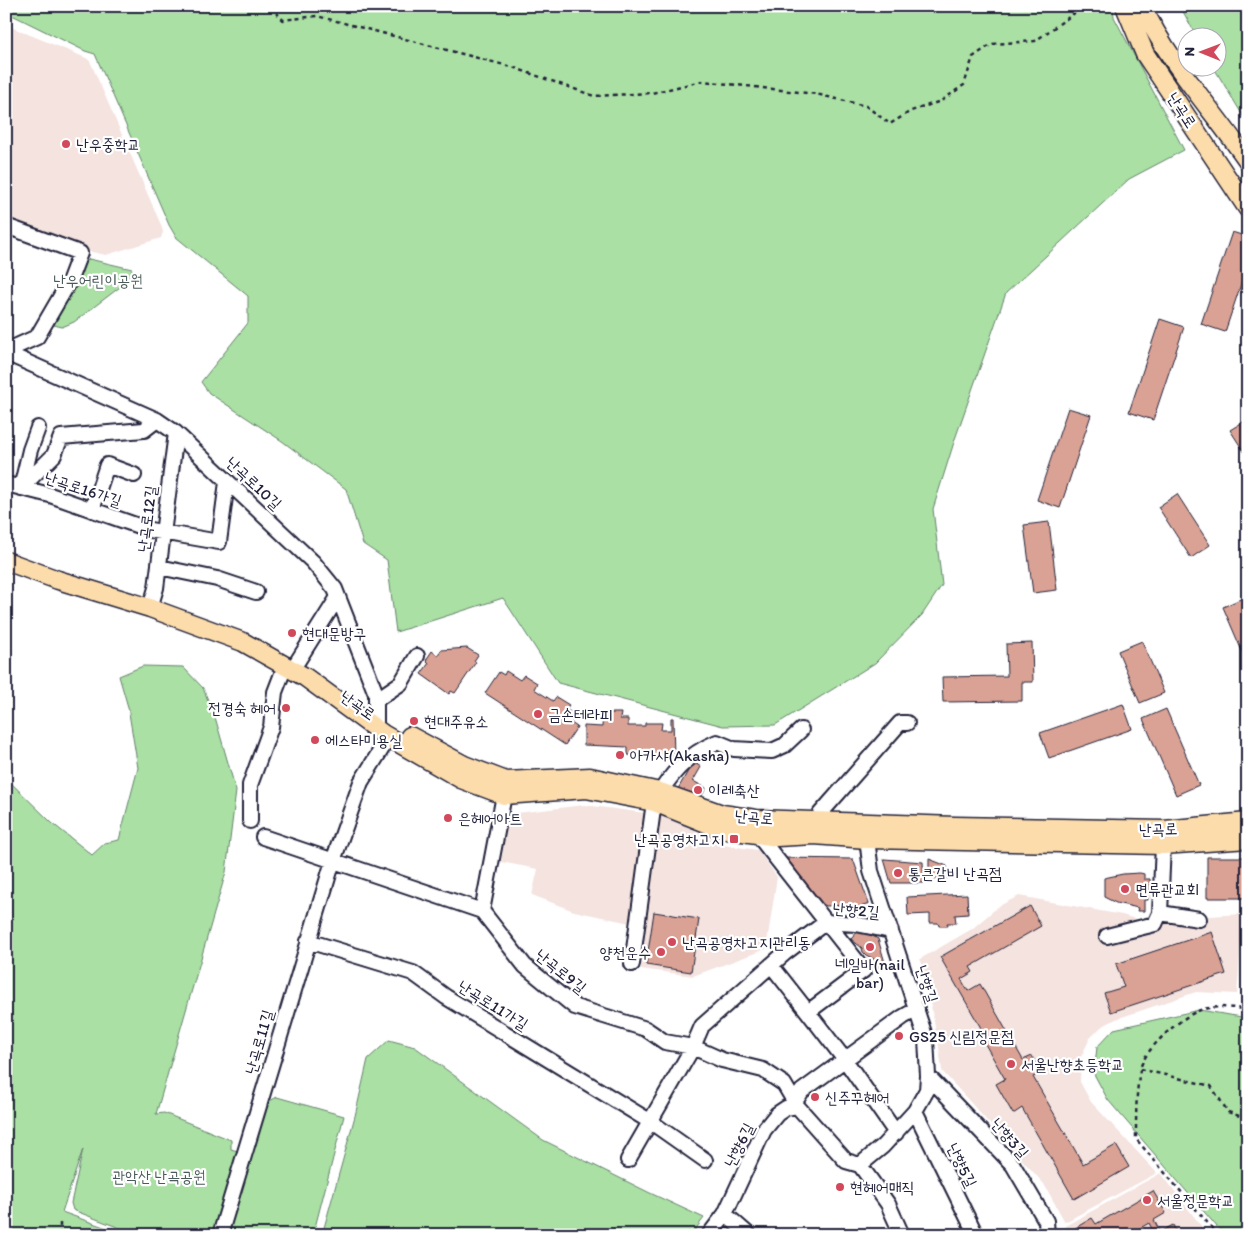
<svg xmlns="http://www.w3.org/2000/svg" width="1254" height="1241" viewBox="0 0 1254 1241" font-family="Itim,'Poor Story',sans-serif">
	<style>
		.built { fill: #f4e3df }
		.green { fill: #aae0a3; stroke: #66816f }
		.building { fill: #daa294; stroke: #22223b }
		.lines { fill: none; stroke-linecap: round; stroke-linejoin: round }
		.minor-casing { stroke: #22223b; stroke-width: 18 }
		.major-casing { stroke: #22223b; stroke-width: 21 }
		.path { stroke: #22223b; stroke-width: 2.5; stroke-dasharray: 4 4; stroke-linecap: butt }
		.minor { stroke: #fff; stroke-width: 14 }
		.major { stroke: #fcdcab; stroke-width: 18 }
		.poi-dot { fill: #d1495b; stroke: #fff; stroke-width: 2 }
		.labels { text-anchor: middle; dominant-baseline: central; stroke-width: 4.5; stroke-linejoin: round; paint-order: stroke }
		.street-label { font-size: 16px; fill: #22223b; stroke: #fff }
		.poi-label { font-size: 16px; fill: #22223b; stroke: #fff; text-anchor: start }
		.park-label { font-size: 16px; fill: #4b5b5a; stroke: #fff }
	</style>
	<rect width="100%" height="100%" fill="#fff"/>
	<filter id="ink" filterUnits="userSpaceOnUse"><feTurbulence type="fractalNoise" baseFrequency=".02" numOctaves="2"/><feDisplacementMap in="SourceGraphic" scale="10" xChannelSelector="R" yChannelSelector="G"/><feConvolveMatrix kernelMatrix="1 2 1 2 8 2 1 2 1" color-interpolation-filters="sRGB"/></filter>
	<g filter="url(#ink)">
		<path class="built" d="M 6,25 L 86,58 L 90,61 L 161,225 L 163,232 L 161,238 L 106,255 L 87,251 L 6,222 Z
			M 584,805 L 645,813 L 630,923 L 574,911 L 532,895 L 538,869 L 501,862 L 509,814 Z
			M 658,812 L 723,845 L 758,850 L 777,877 L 766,949 L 693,976 L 641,969 Z
			M 1019,896 L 1122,915 L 1146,922 L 1184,914 L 1209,916 L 1243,914 L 1237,994 L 1196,992 L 1116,1019 L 1101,1027 L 1090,1038 L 1081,1057 L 1080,1082 L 1091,1102 L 1157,1173 L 1065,1222 L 1044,1184 L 942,1071 L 939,1047 L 923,966 L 920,959 L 972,929 L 999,906 Z
			M 1161,1173 L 1208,1235 L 1065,1235 L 1065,1226 Z"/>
		<path class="green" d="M 6,6 L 1113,6 L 1114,17 L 1184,150 L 1129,179 L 1006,293 L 955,439 L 933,509 L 942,585 L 922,615 L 875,663 L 775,725 L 723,726 L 558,683 L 503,598 L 396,632 L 387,560 L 363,544 L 346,489 L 282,441 L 209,393 L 201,382 L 248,323 L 248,296 L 176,237 L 169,225 L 95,54 L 85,51 L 6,12 Z
			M 1180,6 L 1248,6 L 1248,124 L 1214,68 L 1216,68 L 1216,38 L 1197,37 Z
			M 89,259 L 132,269 L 132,278 L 74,322 L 62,327 L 54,325 L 76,283 L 84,264 Z
			M 143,666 L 183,667 L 203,688 L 215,717 L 236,791 L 226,872 L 156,1114 L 164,1113 L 231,1140 L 231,1149 L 250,1155 L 254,1149 L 268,1102 L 277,1097 L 344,1116 L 313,1235 L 138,1235 L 73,1210 L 71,1203 L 83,1149 L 62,1212 L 126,1235 L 6,1235 L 6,778 L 52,823 L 92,855 L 105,843 L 119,840 L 138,768 L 128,707 L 119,676 Z
			M 1199,1010 L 1248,1018 L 1248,1235 L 1224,1235 L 1108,1100 L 1094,1074 L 1097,1047 L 1114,1029 Z
			M 389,1040 L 415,1047 L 543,1140 L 650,1193 L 704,1218 L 691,1235 L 322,1235 L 355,1116 L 368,1059 Z"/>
		<path class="building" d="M 1232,232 L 1248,237 L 1248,263 L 1225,332 L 1201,324 Z
			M 1160,319 L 1184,327 L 1153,420 L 1129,412 Z
			M 1068,408 L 1091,415 L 1060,508 L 1037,500 Z
			M 1248,419 L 1248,458 L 1230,430 Z
			M 1177,494 L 1210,545 L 1191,558 L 1158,507 Z
			M 1049,522 L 1057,590 L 1033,593 L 1024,525 Z
			M 1245,597 L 1248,602 L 1248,665 L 1223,607 Z
			M 1142,641 L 1164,693 L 1140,703 L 1118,651 Z
			M 1032,643 L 1033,682 L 1022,682 L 1022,701 L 943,702 L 942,677 L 1007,676 L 1006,644 Z
			M 467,648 L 478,655 L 474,661 L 476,662 L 455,693 L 451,691 L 449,694 L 421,674 L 429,663 L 426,660 L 432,651 L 438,656 L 441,650 Z
			M 506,671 L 520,680 L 524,675 L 537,683 L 534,689 L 553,701 L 556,697 L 569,705 L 566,709 L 576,716 L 571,723 L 577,727 L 565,745 L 485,693 L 499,672 L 504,675 Z
			M 1123,704 L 1132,729 L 1049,758 L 1040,733 Z
			M 1166,709 L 1199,785 L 1176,795 L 1143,719 Z
			M 603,713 L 621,713 L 620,719 L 628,719 L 628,726 L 645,726 L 645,723 L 662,723 L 661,730 L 671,730 L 671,718 L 673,718 L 674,757 L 628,755 L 628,747 L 584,745 L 584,726 L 602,727 Z
			M 693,762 L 701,767 L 693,781 L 706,788 L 699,801 L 678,789 Z
			M 1207,857 L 1248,857 L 1248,898 L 1207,898 Z
			M 782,858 L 853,859 L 869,904 L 855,909 L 847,905 L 826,906 L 810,896 Z
			M 884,859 L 923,862 L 924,883 L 891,883 Z
			M 929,859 L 947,866 L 948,878 L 932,880 L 929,879 Z
			M 1140,873 L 1144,874 L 1144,879 L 1150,879 L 1150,891 L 1148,892 L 1148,900 L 1144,900 L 1144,911 L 1137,911 L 1138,908 L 1116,903 L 1104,897 L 1104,878 L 1123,874 Z
			M 967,894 L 968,914 L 955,915 L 956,923 L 947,923 L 948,926 L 939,926 L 938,923 L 930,923 L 930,914 L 908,915 L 907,897 Z
			M 1030,906 L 1041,926 L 970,967 L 973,972 L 961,979 L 968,991 L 980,984 L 1023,1060 L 1032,1056 L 1042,1073 L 1033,1077 L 1083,1164 L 1116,1145 L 1129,1167 L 1074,1199 L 1022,1108 L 1013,1114 L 996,1084 L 1005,1079 L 977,1030 L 981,1028 L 940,957 Z
			M 654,912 L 699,919 L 691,972 L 646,965 Z
			M 860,929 L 878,939 L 886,966 L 878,968 L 874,959 L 866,955 L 863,952 L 862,948 L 851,939 Z
			M 1212,932 L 1226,974 L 1111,1012 L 1104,993 L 1124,987 L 1116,964 Z
			M 1153,1191 L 1166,1213 L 1154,1220 L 1160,1232 L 1173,1225 L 1178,1235 L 1155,1235 L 1149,1223 L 1128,1235 L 1075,1235 L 1072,1230 L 1092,1218 L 1096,1224 Z"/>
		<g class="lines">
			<g class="minor-casing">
				<path id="minor" d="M 6,226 L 80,253 L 69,282 L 37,337 L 6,351
					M 6,353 L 157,420 L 176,433 L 313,562 L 335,589 L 376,694 L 376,729
					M 6,484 L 50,495 L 150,530 L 219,542 L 227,482
					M 21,488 L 54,455 L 61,437 L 144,430 L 157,420
					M 21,488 L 30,450 L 38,428
					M 92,510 L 107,465 L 134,475
					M 159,567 L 217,579 L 256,592
					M 150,608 L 156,588 L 176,433
					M 292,670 L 338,597
					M 376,700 L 401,683 L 417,656
					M 504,795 L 482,911 L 525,966 L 575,1007 L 646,1029 L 665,1042 L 693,1047 L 722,1060 L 763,1070 L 784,1084 L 797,1106
					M 250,821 L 250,785 L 271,727 L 275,692 L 285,666
					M 815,830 L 820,814 L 900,723 L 907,723
					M 757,834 L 864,970 L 808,1012 L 771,965
					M 263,837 L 482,911
					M 1160,913 L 1199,919
					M 1107,936 L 1155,924 L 1160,913 L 1163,845
					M 308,941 L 413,973 L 446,997 L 651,1122 L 705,1160
					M 632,964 L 654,802 C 670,775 686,755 717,742 L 734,749 L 772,751 L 785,745 L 801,730
					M 808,1012 L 845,1060 L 896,1133
					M 928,1076 L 1013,1165 L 1046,1221 L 1047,1235
					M 794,1103 L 802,1091 L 903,1017 L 917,1009
					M 915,1111 L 976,1235
					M 628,1160 L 693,1047 L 702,1026 L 785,953 L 826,922 L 856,924 L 891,931
					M 860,1165 L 883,1146 L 915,1111 L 927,1090 L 928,1076 L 926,1039 L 871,871 L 867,839
					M 860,1165 L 888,1204 L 902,1235
					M 725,1214 L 749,1235
					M 220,1235 L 333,861 L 361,782 L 389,737
					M 709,1235 L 725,1214 L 764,1130 L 777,1114 L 786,1108 L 797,1106 L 846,1161 L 860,1165"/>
			</g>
			<g class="major-casing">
				<path id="major" d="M 1125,6 L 1145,54 L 1248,209
					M 1142,6 C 1169,63 1212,109 1248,161
					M 6,561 L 58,580 L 150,608 L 243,642 L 305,677 L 383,734 L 461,779 L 504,795 L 586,789 L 654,802 L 721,829 L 777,837 L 814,835 L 867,839 L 1163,845 L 1248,839
					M 410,736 L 464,765 L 506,781 L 590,777 L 660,792 L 722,814 L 756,819 L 955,826 L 1164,830 L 1248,822"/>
			</g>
			<path class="path" d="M 271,6 L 283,20 L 317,16 L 512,67 L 594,96 L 652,93 L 702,81 L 816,94 L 866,106 L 890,124 L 911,111 L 941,101 L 964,85 L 973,57 L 992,44 L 1035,41 L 1076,12 L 1079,6
				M 1140,1069 L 1211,1086 L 1228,1112 L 1248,1119
				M 60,1235 L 60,1223
				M 1218,1235 L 1136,1139 C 1136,1115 1136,1092 1140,1070 C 1143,1050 1180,1018 1198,1011 C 1212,1005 1233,1007 1248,1010"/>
			<use href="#minor" class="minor"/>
			<use href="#major" class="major"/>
		</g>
	</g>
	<g class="poi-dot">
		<circle cx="66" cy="144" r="5"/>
		<circle cx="292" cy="633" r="5"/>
		<circle cx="286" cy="708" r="5"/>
		<circle cx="538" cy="714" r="5"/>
		<circle cx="414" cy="721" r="5"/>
		<circle cx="315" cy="740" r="5"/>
		<circle cx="620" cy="755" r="5"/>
		<circle cx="698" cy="790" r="5"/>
		<circle cx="448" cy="818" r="5"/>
		<rect x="729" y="834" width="10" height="10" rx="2.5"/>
		<circle cx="898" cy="873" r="5"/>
		<circle cx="1125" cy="889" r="5"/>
		<circle cx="672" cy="942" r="5"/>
		<circle cx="870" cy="947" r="5"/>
		<circle cx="661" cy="952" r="5"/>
		<circle cx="899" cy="1036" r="5"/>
		<circle cx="1011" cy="1064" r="5"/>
		<circle cx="815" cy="1097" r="5"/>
		<circle cx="840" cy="1187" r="5"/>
		<circle cx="1147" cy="1200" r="5"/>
	</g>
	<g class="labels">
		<g class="street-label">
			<text transform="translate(1182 110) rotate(57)">난곡로</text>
			<text transform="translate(254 483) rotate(43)">난곡로10길</text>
			<text transform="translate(83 489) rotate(18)">난곡로16가길</text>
			<text transform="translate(147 519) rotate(-83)">난곡로12길</text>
			<text transform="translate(358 705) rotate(35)">난곡로</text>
			<text transform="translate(754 817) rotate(5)">난곡로</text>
			<text transform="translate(1158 829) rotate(-2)">난곡로</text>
			<text transform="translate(856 910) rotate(5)">난향2길</text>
			<text transform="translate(561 971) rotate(39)">난곡로9길</text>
			<text transform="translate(927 984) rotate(72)">난향길</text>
			<text transform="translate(493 1005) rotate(32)">난곡로11가길</text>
			<text transform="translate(259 1042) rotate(-74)">난곡로11길</text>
			<text transform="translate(1010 1138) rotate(49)">난향3길</text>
			<text transform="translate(739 1145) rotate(-63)">난향6길</text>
			<text transform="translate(962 1165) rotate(64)">난향5길</text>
		</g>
		<g class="poi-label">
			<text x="76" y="144">난우중학교</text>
			<text x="302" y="633">현대문방구</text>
			<text x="276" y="708" text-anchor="end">전경숙 헤어</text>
			<text x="548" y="714">금손테라피</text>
			<text x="424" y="721">현대주유소</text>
			<text x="325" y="740">에스타미용실</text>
			<text x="630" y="755">아카샤(Akasha)</text>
			<text x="708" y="790">이레축산</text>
			<text x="458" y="818">은헤어아트</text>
			<text x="724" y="839" text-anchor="end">난곡공영차고지</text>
			<text x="908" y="873">통큰갈비 난곡점</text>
			<text x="1135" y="889">면류관교회</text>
			<text x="682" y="942">난곡공영차고지관리동</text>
			<text x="651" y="952" text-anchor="end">양천운수</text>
			<text x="870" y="964" text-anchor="middle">네일바(nail<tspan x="870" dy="18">bar)</tspan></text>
			<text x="909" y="1036">GS25 신림정문점</text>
			<text x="1021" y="1064">서울난향초등학교</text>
			<text x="825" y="1097">신주꾸헤어</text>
			<text x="850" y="1187">현헤어매직</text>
			<text x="1157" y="1200">서울정문학교</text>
		</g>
		<g class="park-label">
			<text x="98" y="280">난우어린이공원</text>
			<text x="159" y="1176">관악산 난곡공원</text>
		</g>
	</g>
	<rect width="1254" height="1241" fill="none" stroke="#fff" stroke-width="25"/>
	<rect x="12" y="12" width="1229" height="1216" fill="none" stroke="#22223b" stroke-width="2" filter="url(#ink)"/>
	<g transform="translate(1202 52) rotate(271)"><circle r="24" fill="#ffffff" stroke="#a7a7b1"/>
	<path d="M0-4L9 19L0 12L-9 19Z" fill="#d1495b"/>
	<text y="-8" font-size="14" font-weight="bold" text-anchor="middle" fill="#22223b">N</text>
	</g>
</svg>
